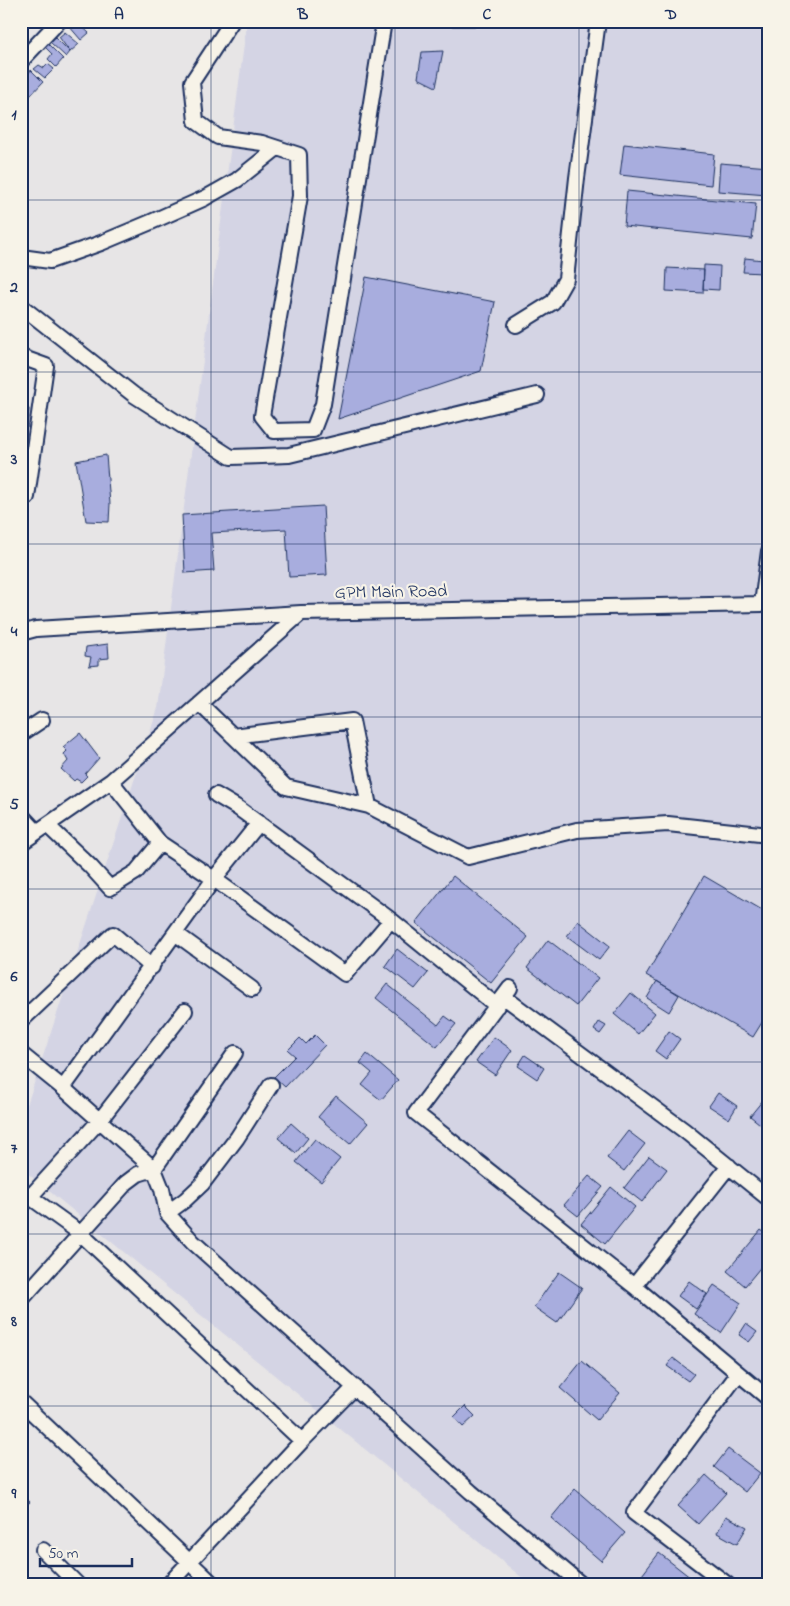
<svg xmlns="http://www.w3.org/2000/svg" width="790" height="1606" viewBox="0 0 790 1606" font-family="'Indie Flower',sans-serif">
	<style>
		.built { fill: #d4d4e4 }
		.building { fill: #a8adde; stroke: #1b2f5e }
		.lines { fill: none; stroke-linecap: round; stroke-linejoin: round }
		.minor-casing { stroke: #1b2f5e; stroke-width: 18 }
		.minor { stroke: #f7f3e8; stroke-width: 14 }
		.grid { fill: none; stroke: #1b2f5e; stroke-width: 1; stroke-opacity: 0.55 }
		.labels { text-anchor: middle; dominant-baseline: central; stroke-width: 4.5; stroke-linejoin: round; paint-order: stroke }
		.street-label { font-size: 18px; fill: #1b2f5e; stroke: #f7f3e8 }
		.neatline { fill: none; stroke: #1b2f5e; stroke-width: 2 }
		.grid-label { font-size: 16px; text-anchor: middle; font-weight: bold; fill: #1b2f5e }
	</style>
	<rect width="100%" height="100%" fill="#e7e5e6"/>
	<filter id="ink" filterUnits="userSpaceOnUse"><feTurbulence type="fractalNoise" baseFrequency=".02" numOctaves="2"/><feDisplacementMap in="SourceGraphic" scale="10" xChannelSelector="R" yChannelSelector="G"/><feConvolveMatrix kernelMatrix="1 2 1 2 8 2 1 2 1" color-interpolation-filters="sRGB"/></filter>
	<g filter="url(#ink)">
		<path class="built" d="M 247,21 L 769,21 L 769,1585 L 531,1585 L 21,1168 L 21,1123 L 158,708 Z"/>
		<path class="building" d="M 73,21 L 76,21 L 89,33 L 81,40 L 69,26 Z
			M 89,21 L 103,21 L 96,29 Z
			M 405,21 L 483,21 L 482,26 L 404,26 Z
			M 65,32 L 79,44 L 70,52 L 59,37 Z
			M 53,35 L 70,52 L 66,57 L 50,42 Z
			M 48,44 L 63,59 L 56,67 L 48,59 L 52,54 L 45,47 Z
			M 443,51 L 436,87 L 418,78 L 422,52 Z
			M 48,64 L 54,69 L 45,78 L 34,69 L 39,65 L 44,68 Z
			M 31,70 L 43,82 L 29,97 L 21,90 L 21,83 Z
			M 624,144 L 714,154 L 711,185 L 620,175 Z
			M 720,163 L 769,167 L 769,220 L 765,220 L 767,195 L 718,191 Z
			M 627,191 L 756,204 L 752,239 L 624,226 Z
			M 745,258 L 763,260 L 762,273 L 743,272 Z
			M 704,265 L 720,266 L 719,290 L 703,289 Z
			M 667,268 L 704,270 L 703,293 L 666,291 Z
			M 366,277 L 495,302 L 481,371 L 338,419 Z
			M 21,407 L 29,409 L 27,428 L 21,426 Z
			M 106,455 L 110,504 L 109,522 L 86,521 L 76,461 Z
			M 28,457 L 21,495 L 21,458 Z
			M 323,506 L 327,575 L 289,577 L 286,529 L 211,533 L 214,571 L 185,573 L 182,515 Z
			M 108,644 L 109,658 L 99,659 L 99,665 L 89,666 L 91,657 L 85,656 L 86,647 Z
			M 80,733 L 99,758 L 85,774 L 87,776 L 81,782 L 76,779 L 74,781 L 61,769 L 68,761 L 64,754 L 67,751 L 63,747 Z
			M 453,876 L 528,937 L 491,983 L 416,923 Z
			M 704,876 L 769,914 L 769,1011 L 753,1037 L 646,975 Z
			M 578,921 L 610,946 L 599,960 L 567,936 Z
			M 548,940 L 598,978 L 576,1006 L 527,968 Z
			M 397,949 L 428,973 L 415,989 L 385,966 Z
			M 657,981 L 679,995 L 669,1012 L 647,998 Z
			M 387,984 L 438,1025 L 445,1016 L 456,1024 L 437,1047 L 376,998 Z
			M 631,993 L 655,1013 L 638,1034 L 614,1014 Z
			M 599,1022 L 606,1026 L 600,1034 L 594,1030 Z
			M 669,1031 L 680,1039 L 666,1059 L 655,1051 Z
			M 315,1035 L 325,1045 L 285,1087 L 274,1077 L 295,1056 L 288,1050 L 300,1038 L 306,1044 Z
			M 494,1037 L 512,1050 L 495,1075 L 476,1062 Z
			M 367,1054 L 398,1080 L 381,1100 L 362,1085 L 372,1073 L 360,1063 Z
			M 525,1055 L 544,1068 L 537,1079 L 518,1066 Z
			M 718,1093 L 737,1106 L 729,1119 L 709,1106 Z
			M 336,1096 L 368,1123 L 350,1144 L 318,1117 Z
			M 763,1100 L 769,1104 L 769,1131 L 750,1116 Z
			M 291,1123 L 308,1138 L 296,1153 L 278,1138 Z
			M 628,1131 L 645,1144 L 624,1171 L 607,1158 Z
			M 315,1139 L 340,1159 L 321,1182 L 296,1162 Z
			M 649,1156 L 667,1169 L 642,1202 L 624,1188 Z
			M 589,1176 L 603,1187 L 578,1216 L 564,1205 Z
			M 611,1187 L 635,1207 L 605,1244 L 581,1224 Z
			M 761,1230 L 769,1236 L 769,1257 L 745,1286 L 727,1271 Z
			M 559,1272 L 582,1288 L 557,1323 L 534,1307 Z
			M 689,1281 L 707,1294 L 696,1309 L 678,1296 Z
			M 714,1285 L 741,1303 L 721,1333 L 694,1314 Z
			M 746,1324 L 757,1332 L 749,1342 L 739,1335 Z
			M 673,1358 L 694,1374 L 688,1381 L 667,1366 Z
			M 582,1361 L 620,1393 L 597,1420 L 560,1388 Z
			M 465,1406 L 475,1416 L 463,1427 L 454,1417 Z
			M 728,1449 L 760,1473 L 745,1492 L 714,1467 Z
			M 706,1475 L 726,1493 L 698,1524 L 678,1506 Z
			M 575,1489 L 625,1533 L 601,1561 L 551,1518 Z
			M 21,1493 L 30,1502 L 21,1510 Z
			M 726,1516 L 747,1527 L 737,1544 L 717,1533 Z
			M 659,1553 L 700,1585 L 646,1585 L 639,1579 Z"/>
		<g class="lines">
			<g class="minor-casing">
				<path id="minor" d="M 232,21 L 192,82 L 196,121 L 218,137 L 262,143 L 299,155 L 300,196 L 262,416 L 274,431 L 313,430 L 323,404 L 384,21
					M 21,61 L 59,21
					M 21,257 L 50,261 L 101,243 L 151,222 L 205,198 L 237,180 L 277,148
					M 21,306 L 134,395 L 231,457 L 289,455 L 537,395
					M 516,325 L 553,302 L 566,279 L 577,178 L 598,21
					M 21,357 L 46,366 L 27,497
					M 21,633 L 36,629 L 301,613 L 762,604 L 769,551
					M 199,703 L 286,787 L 369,806
					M 21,734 L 42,720
					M 233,736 L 352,721 L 369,806 L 468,857 L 577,830 L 668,824 L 769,835
					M 111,781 L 160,843 L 214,879 L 345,974 L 391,920 L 238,808 L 216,795
					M 21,815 L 37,832
					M 47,825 L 90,866 L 110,888 L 136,872 L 160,843
					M 21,843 L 111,781 L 301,613
					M 391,920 L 497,1006
					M 175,933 L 252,989
					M 510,988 L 416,1113 L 634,1286
					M 504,997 L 685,1131 L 769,1199
					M 21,1021 L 113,934 L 152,967
					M 21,1054 L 63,1088 L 214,879 L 259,823
					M 63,1088 L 154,1169 L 162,1189 L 167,1213 L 193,1242 L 471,1492 L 582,1585
					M 729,1166 L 634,1286 L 769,1399
					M 21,1190 L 30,1197 L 100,1120 L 185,1011
					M 30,1197 L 80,1233 L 302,1441
					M 167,1213 L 185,1200 L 202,1184 L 237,1138 L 271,1085
					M 21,1300 L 126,1183 L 138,1174 L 154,1169 L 235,1053
					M 21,1402 L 214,1585
					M 43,1550 L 78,1585
					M 168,1585 L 302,1441 L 355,1387
					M 728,1585 L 634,1513 L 738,1374"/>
			</g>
			<use href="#minor" class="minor"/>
		</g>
	</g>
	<path class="grid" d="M 211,21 L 211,1585M 395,21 L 395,1585M 579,21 L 579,1585M 21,200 L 769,200M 21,372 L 769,372M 21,544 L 769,544M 21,717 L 769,717M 21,889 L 769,889M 21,1062 L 769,1062M 21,1234 L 769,1234M 21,1406 L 769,1406"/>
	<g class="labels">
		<g class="street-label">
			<text transform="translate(391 593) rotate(-1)">GPM Main Road</text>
		</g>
	</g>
	<rect width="790" height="1606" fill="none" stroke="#f7f3e8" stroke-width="55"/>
	<path d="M40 1558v8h92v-8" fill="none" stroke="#1b2f5e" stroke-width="2.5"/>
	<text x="48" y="1558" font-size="15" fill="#1b2f5e" stroke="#f7f3e8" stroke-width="4" paint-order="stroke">50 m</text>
	<rect x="28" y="28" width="734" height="1550" class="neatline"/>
	<g class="grid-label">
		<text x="119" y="19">A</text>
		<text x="303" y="19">B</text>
		<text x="487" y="19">C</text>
		<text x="671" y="19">D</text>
		<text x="14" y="119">1</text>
		<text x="14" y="292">2</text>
		<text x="14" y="464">3</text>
		<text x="14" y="636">4</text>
		<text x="14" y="809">5</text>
		<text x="14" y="981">6</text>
		<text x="14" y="1153">7</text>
		<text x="14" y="1326">8</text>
		<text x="14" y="1498">9</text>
	</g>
</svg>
